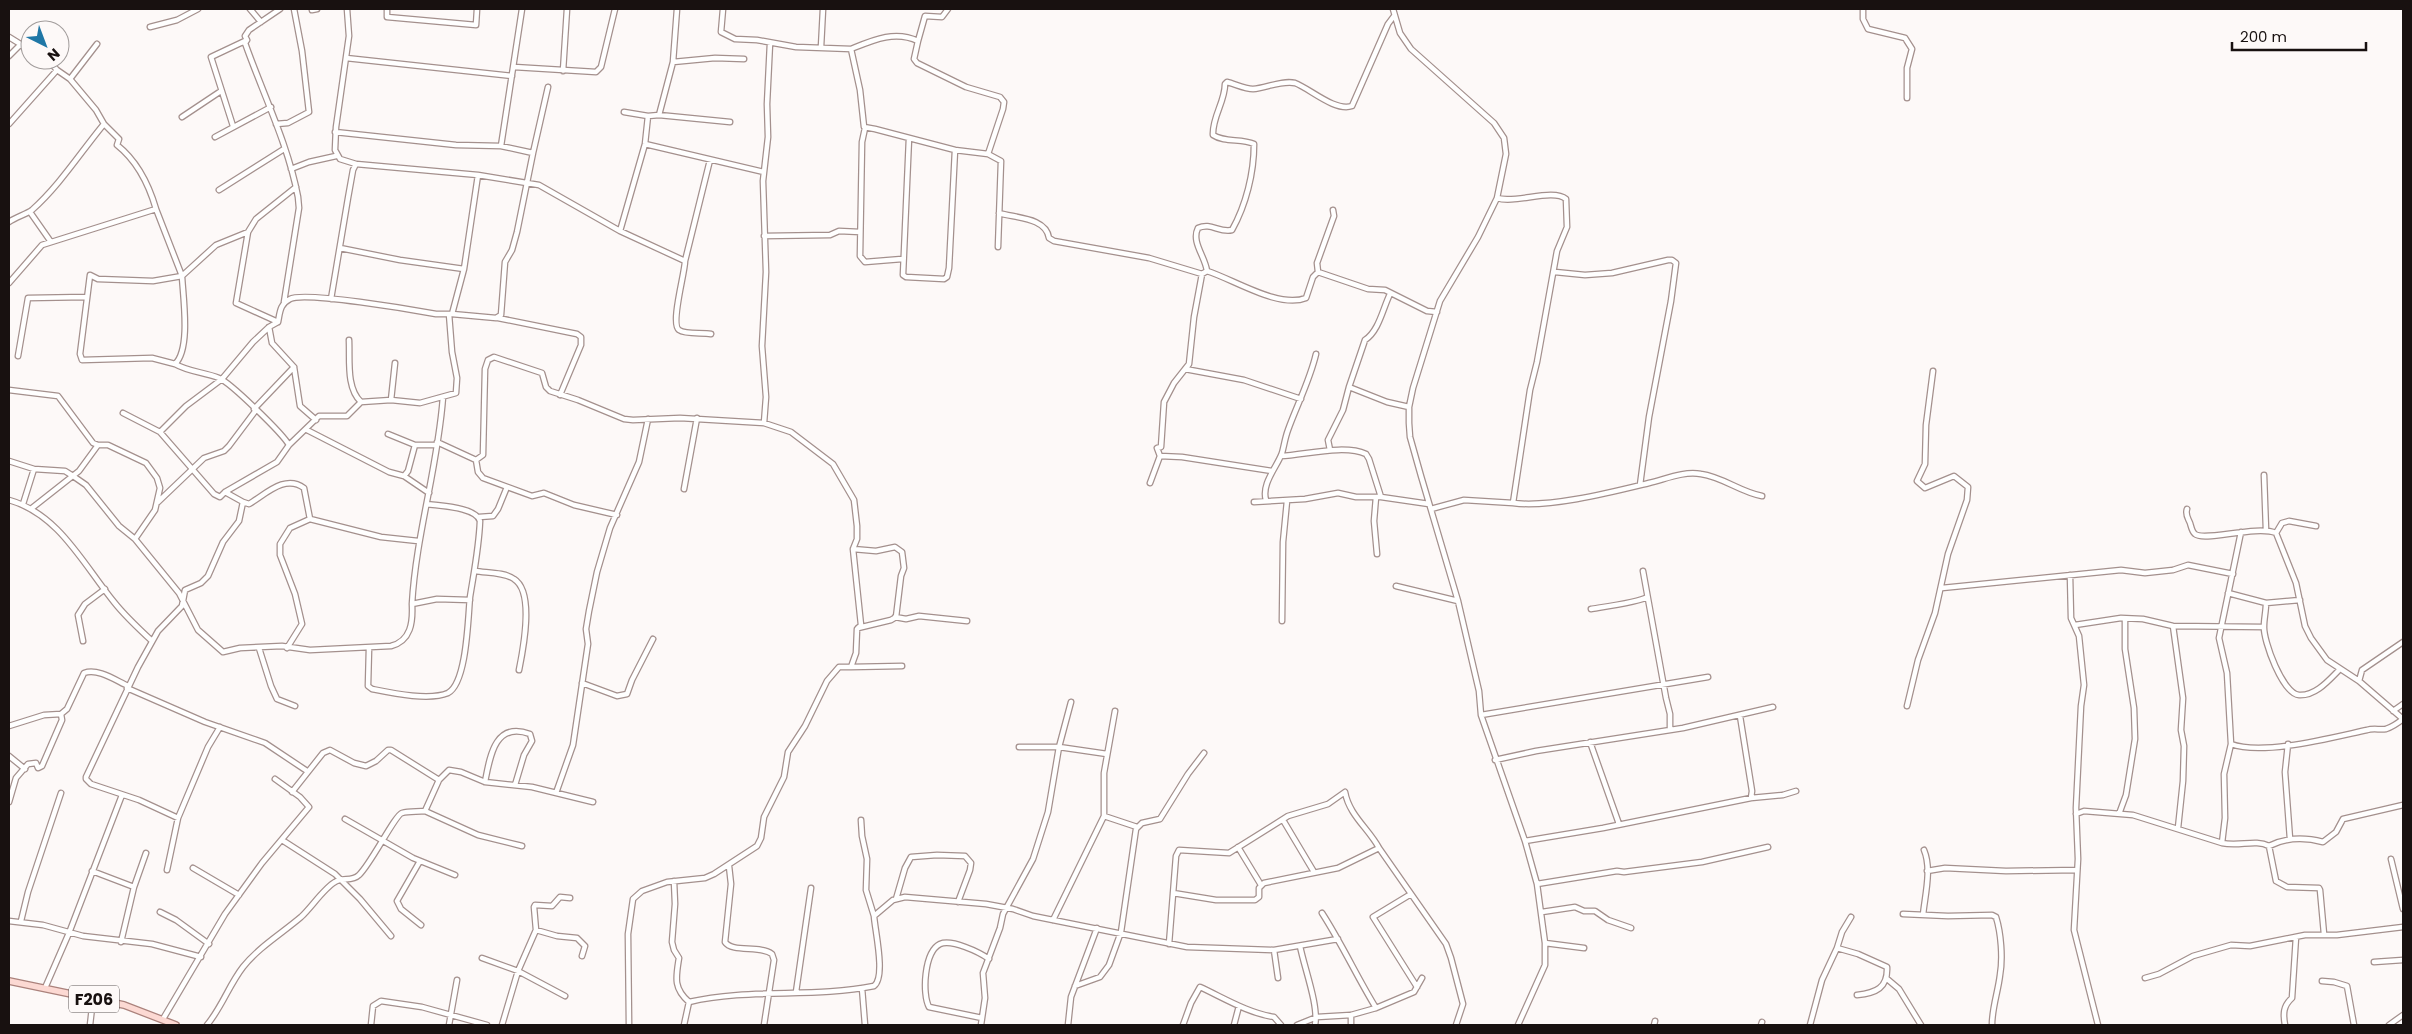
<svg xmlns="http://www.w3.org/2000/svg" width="2412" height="1034" viewBox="0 0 2412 1034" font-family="Poppins,sans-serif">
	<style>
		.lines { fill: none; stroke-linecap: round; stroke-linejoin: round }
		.minor-casing { stroke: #a4908d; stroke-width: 7 }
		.major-casing { stroke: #ab827c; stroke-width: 8 }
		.minor { stroke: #fff; stroke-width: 4.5 }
		.major { stroke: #fcd9d3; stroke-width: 5.5 }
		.labels { text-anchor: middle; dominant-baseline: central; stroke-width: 4; stroke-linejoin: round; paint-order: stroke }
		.shield { fill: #fdf9f8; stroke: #5d5756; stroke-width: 1 }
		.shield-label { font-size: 16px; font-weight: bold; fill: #181110 }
	</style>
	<rect width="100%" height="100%" fill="#fdf9f8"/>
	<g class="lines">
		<g class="minor-casing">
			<path id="minor" d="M 250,9 L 261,22
				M 280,9 L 249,30 L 245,36 L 247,40 L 245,43 C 263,94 288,144 298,197 L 299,208 L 284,302
				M 347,9 L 349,36 L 336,127 L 335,150 L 340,159 L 356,164
				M 387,9 L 387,17 L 476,25 L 477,9
				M 723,9 L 721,32 L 735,39 L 757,40 L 796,47 L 851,49 L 860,90 L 864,127 L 875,129 L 955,150 L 949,268 L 947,277 L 944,279 L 906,277 L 903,275 L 909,138
				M 1393,9 L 1400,33 L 1411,49 L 1494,123 L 1504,138 L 1506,154 L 1497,198 L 1478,237 L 1440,301 L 1413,388 L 1409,407 L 1409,423 L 1410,437 L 1421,476 L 1458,601 L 1479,691 L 1481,715 L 1525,841 L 1537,884 L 1545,943 L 1545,965 L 1518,1025
				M 1863,9 L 1863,19 L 1868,29 L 1905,38 L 1912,49 L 1907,68 L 1907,98
				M 312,10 L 317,9
				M 150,27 L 177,20 L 198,9
				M 9,37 L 30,50
				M 918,41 L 925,16 L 942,17 L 948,9
				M 821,47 L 823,9
				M 851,49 C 873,40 895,30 918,41 L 914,59 L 917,63 L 966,87 L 1000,97 L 1004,102 L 1003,109 L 988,154
				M 9,56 L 20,45
				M 346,58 L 512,76
				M 48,60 L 57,70 L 70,79 L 97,44
				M 673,62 L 715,58 L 744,59
				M 514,67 L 596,72 L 601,67 L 615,9
				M 563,71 L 567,9
				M 624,112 L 648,116 L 659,115 L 730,122
				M 659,115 L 673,62 L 677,9
				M 182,117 L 221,91
				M 9,124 L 57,70
				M 276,124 L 288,123 L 309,112 L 302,51 L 294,9
				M 233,126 L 211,57 L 247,40
				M 865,128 L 862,142 L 860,256 L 865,262 L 902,259
				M 335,132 L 456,145 L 501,146 L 533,153 L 517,232 L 512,250 L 505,262 L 501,315 L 496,318 L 452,314
				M 215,137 L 271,107
				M 645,144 L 764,172
				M 501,146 L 522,9
				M 955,150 L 988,154 L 1001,161 L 998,247
				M 533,153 L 548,87
				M 291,169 L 309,162 L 336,156
				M 219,190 L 284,149
				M 156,209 L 182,276 L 216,245 L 248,232
				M 1333,210 L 1334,216 L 1317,263 L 1318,272 L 1368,289 L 1385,290 L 1427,311 L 1437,312
				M 30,212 L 51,242
				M 999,213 C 1014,218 1046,217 1049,238 L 1054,241 L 1149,258 L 1202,274
				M 9,222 C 16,217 27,214 32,210 C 60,185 80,153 104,124 L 96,110 L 70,79
				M 620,231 L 645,144 L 648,116
				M 764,236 L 830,235 L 839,231 L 860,232
				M 340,248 L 400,260 L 464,269
				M 685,261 L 710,160
				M 1207,271 C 1233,279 1279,309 1306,298 L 1313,277 L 1318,272
				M 1555,272 L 1585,275 L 1612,273 L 1668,260 L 1672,260 L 1676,263 L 1671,301 L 1649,417 L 1640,485
				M 9,283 L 42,245 L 156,209 C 149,185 136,160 117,145 L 119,139 L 104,124
				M 331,299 L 348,198 L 353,170 L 356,164 L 478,175 L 539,185 L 620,231 L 685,261 C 685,273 670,324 679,330 C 686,335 703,332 711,334
				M 498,318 L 577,334 L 581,337 L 581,345 L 560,395
				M 278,322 L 236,303 L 248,232 L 256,219 L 296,187
				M 269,327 L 272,343 L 294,367 L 300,406 L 316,420
				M 349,340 C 350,360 346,388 361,402
				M 18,356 L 28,298 L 86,297
				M 175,364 L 152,358 L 82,360 L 80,354 L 90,275 L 98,279 L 153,281 L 182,276 C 183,297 191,349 175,364 C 189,372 204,372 219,378 C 231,383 283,434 289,445 L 277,462 L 225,492 L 243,502 L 239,521 L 223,542 L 208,576 L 201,583 L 185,590 L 182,606 L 158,631 L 138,667 L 86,777 L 86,779 L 91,784 L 139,800 L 178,818
				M 1185,369 L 1244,380 L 1301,399
				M 1349,387 L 1365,340 C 1379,331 1383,308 1390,294
				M 9,390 L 58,396 L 93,443 L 98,445
				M 391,400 L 395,363
				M 123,413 L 160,432 L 214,494 L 220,497 L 225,492
				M 764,423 L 766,397 L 762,346 L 766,272 L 763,181 L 768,137 L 767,104 L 770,43
				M 307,430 L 389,472 L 404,476 L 429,493
				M 160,432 L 186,406 L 222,379 L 253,342 L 269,327 L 278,322 C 280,312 280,304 290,299 C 304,291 414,310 436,314 L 452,314 L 464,269 L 478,175
				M 388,434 L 415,445 L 408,471 L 404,476
				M 437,442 L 476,460 L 483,455 L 485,369 L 488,360 L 494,357 L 542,373 L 546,387 L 550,391 L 578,400 L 624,419 L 633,420 L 680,418 L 764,423 L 791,432 L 833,464 L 854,500 L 857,526 L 857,539 L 853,549 L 861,625 L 857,629 L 856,653 L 851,667 L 839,667 L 827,681 L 805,726 L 788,752 L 784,777 L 764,817 L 761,838 L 757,846 L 714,874 L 705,878 L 667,882 L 642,891 L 633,899 L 628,934 L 629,1025
				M 289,445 L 319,416 L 347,416 L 361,402 L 391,400 L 420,403 L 456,393 L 457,378 L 452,352 L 449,314
				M 415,445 L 436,445
				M 1330,450 L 1328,440 L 1343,410 L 1349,387 L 1387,402 L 1409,407
				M 1160,456 L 1182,457 L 1272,471
				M 1281,456 C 1305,455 1344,444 1366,454 L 1369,459 L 1381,497
				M 476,460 L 478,472 L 483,478 L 532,496 L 544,493 L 574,505 L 617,515
				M 9,461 L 34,469 L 65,471 L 73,476 L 86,485 L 119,526 L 135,539
				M 2264,475 L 2266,530
				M 1150,483 L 1160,456 L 1157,448 L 1161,447 L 1164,402 L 1174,383 L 1189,364 L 1194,317 L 1202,274 L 1207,271 C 1205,256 1191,242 1198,228 C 1211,222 1219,233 1232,230 C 1246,205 1254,173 1254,144 C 1241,138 1225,143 1213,135 C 1212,117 1225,102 1225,84 L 1227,82 C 1235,84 1245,89 1253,89 C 1266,88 1282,80 1295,83 C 1309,88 1335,112 1352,106 L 1388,24 L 1394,16
				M 684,489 L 697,418
				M 1376,497 L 1374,521 L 1377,554
				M 9,500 C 59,514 83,564 114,602 C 125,616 139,629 152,641
				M 1266,500 C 1261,484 1277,467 1282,453 C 1284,446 1285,438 1288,430 C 1297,405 1310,380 1316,354
				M 158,502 L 204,458 L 224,451 L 229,446 L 256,410 L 254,409 L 294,367
				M 243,502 L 249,504 C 266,494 285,474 304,488 L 310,519
				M 1254,502 L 1305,499 L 1338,493 L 1356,497 L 1381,497 L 1429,504
				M 1513,503 C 1550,508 1612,492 1649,483 C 1666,479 1683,471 1701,474 C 1723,477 1740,492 1762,496
				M 23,504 L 34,469
				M 32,508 L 79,471 L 98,445 L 108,445 L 146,463 L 157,478 L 160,488 L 155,510 L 135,539 L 179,593 L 198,630 L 223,652 L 240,648 L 282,646 L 310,650 L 391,646 C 411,641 413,622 412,604 L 437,599 L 470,600
				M 1431,509 L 1464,500 L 1513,503 L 1530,390 L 1537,362 L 1557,251 L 1567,227 L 1566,199 C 1553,188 1515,204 1497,198
				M 2187,509 C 2185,515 2188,518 2190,523 C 2191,526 2192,532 2195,534 C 2204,542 2256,525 2276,533 L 2282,523 L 2289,521 L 2316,526
				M 479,517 L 493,516 L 498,509 L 507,487
				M 2276,533 L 2296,583 L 2305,626 L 2311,638 L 2327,660 L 2359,681 L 2403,719
				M 853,549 L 876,551 L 895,547 L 902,552 L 904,568 L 901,576 L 896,617 L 891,620 L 858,628
				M 475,571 C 487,573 504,572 514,579 C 535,592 523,650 519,670
				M 1643,571 L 1666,698 L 1670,714 L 1670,728
				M 2070,575 L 2071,618 L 2079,636 L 2084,685 L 2081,706 L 2076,808 L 2078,859 L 2074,930 L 2098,1025
				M 1396,586 L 1458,601
				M 1942,588 L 2121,570 L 2145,573 L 2173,570 L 2188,565 L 2233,574
				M 2228,593 L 2266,603 L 2300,600
				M 2266,603 C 2266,611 2264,619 2264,626 C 2263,641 2283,694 2299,695 C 2316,696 2329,680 2340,669
				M 412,604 C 416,534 438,467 443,397
				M 1591,609 C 1603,607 1640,602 1647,597
				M 895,617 L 906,619 L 919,616 L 967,621
				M 1282,621 L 1283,542 L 1287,501
				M 2075,625 L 2121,618 L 2143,619 L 2173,626 L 2264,627
				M 2173,626 L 2183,698 L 2181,730 L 2184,746 L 2183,781 L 2178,828
				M 83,641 L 78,615 L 85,604 L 105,589
				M 259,648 L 271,686 L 277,699 L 295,706
				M 287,648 L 302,624 L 295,594 L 280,555 L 280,544 L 290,528 L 310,519 L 381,537 L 418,541
				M 369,648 L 368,686 L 372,689 C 392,693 429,701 448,693 C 467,683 468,617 470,597 C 474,572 479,547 480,521 C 476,507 440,506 427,504
				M 851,667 L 902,666
				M 2359,681 L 2362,670 L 2403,642
				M 582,683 L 617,696 L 627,694 L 632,680 L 653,639
				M 127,688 L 205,722 L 265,743 L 307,771
				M 1907,706 L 1918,660 L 1935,613 L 1948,554 L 1967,500 L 1968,487 L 1954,476 L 1925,488 L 1917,481 L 1925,464 L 1926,425 L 1933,371
				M 2393,711 L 2403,704
				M 1481,715 L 1708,677
				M 1740,716 L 1752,791 L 1751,798
				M 9,726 L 44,715 L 61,714
				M 1590,742 L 1619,824
				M 2231,744 C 2263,756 2334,737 2367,730 C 2373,728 2380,730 2386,729 C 2392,727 2398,723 2403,719
				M 2288,744 L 2285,772 L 2290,839
				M 1019,747 L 1059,747 L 1107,754
				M 9,756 L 25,769
				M 1495,760 L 1536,751 L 1683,728 L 1773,707
				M 485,782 C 490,756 495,721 530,734 L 532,741 L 524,755 L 515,785
				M 292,792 L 323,753 L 330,750 L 354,763 L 366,766 L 376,761 L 388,750 L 391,750 L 439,780
				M 556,793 L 573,745 L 588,644 L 586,629 L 589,611 L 597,572 L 610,528 L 639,462 L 648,419
				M 9,802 L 16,778 L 28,764 L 36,763 L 38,768 L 42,766 L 62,720 L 61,714 L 67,709 L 84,673 C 98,668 115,680 128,686
				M 425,811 L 478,835 L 522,846
				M 2076,814 L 2084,811 L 2133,815 L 2222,843 C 2239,847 2255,839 2269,846 L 2276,881 L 2287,887 L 2319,888 L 2320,890 L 2324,934
				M 2119,814 L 2126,795 L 2135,739 L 2134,708 L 2125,649 L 2125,620
				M 1104,816 L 1137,827
				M 345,819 L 413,858 L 455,875
				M 861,820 L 862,836 L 867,859 L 866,890 L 874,916
				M 1283,820 L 1314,872
				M 282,840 L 335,874 L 360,899 L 391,936
				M 1525,841 L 1603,828 L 1751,798 L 1783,795 L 1796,791
				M 2222,843 L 2225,818 L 2224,774 L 2231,744 L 2227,673 L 2219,638 L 2241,532
				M 2269,846 C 2287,837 2304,837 2323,842 L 2336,832 L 2343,819 L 2403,805
				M 1238,847 L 1261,885
				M 2391,859 L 2403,909
				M 420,861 L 397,901 L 401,909 L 421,925
				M 729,866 L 731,884 L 725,942 C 732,953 760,945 772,954 L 774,960 L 764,1025
				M 193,868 L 239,895
				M 167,870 L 178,818 L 208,747 L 220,727
				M 92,871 L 134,887 L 121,942
				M 1927,871 L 1945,868 L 2006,871 L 2077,870
				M 674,881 L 675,904 L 672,942 L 674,950 L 679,958 C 676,977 673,988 689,1002 C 748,988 814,998 874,986 C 886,977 875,931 874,916 L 893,900 L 905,897 L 986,904 L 1013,909 L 1033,916 L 1187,947 L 1274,950 L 1338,939
				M 1537,884 L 1617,871 L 1624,872 L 1702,862 L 1768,847
				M 134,887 L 146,853
				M 1173,893 L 1216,900 L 1255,900 L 1259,897 L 1259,888 L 1264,883 L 1338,868 L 1379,848 L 1446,944 L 1451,958 L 1463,1004 L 1456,1025
				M 1411,894 L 1373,917 L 1417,987
				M 896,899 L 905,868 L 911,857 L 937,855 L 965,856 L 971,863 L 970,870 L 958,902
				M 160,912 L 176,920 L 209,944
				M 1542,912 L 1575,907 L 1584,911 L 1595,911 L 1608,920 L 1631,928
				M 1322,913 C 1342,944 1357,977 1376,1008
				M 1903,914 L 1948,916 L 1992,915 L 1996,917 C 2001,933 2003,958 2000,975 C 1998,992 1992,1008 1992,1025
				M 1923,915 C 1925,895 1932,869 1924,850
				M 1053,920 L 1104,816 L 1104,773 L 1115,711
				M 9,921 L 43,925 L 83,936 L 152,944 L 201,957
				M 21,921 L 28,892 L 61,793
				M 536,930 L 534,907 L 535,905 L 552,906 L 560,897 L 570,898
				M 1545,943 L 1584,948
				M 1169,944 L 1176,856 L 1179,850 L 1229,853 L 1288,816 L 1328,804 L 1345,792 C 1349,815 1369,829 1379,848
				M 1300,946 C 1304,967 1319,1006 1315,1025
				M 1837,948 L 1858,954 L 1887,967 C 1888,988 1876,993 1857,995
				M 1274,950 L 1278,978
				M 482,958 L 518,971 L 565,996
				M 2374,962 L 2403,960
				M 1886,978 L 1899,989 L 1921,1025
				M 2145,978 L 2159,974 L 2193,956 L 2231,945 L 2250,946 L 2305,935 L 2337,935 L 2403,927
				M 2322,981 L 2334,982 L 2347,986 L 2354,1025
				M 1075,986 L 1100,977 L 1109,965 L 1121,932 L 1136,829 L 1142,823 L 1160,819 L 1188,774 L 1204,753
				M 45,988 L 69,933 L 122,795
				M 862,988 L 865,1025
				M 796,992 L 811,888
				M 982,1018 L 929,1007 C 922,994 924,952 940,944 C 952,939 979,952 989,959
				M 163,1019 L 225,914 L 262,863 L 309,807 L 300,797 L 275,779
				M 90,1025 L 93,999
				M 207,1025 C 222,1007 229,985 243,967 C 259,947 281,934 301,917 C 311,908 324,888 335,882 C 342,877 352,882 359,875 C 371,864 395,815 402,813 C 409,811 418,812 425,811 L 439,780 L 449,770 L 461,772 L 485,782 L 532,787 L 593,802
				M 371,1025 L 373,1006 L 381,1001 L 422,1007 L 487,1025
				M 449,1025 L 457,980
				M 502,1025 L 518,971 L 536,930 L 557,936 L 577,938 L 585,946 L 582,956
				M 684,1025 L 689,1002
				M 981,1025 L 985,998 L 983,973 L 1000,928 L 1003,914 L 1033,859 L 1048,812 L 1059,747 L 1071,702
				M 1068,1025 L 1071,997 L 1097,928
				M 1183,1025 L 1191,1003 L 1200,987 C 1224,998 1248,1013 1274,1017 L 1281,1025
				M 1234,1025 L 1239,1006
				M 1297,1025 L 1317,1017 L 1351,1015 L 1376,1008 L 1414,992 L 1422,978
				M 1351,1025 L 1351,1015
				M 1654,1025 L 1655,1021
				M 1761,1025 L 1762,1022
				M 1810,1025 L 1822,980 L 1837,948 L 1842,932 L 1851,917
				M 2285,1025 C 2283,1014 2283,1006 2292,998 L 2296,937
				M 2389,1025 L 2403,1015"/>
		</g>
		<g class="major-casing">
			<path id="major" d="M 9,981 L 124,1005 L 176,1025"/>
		</g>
		<use href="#minor" class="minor"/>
		<use href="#major" class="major"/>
	</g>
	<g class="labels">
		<rect class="shield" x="69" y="985.5" width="50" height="27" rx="4"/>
		<g class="shield-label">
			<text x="94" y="999">F206</text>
		</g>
	</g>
	<rect width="2412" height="1034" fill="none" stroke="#181110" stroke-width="20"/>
	<g transform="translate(45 45) rotate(138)"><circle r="24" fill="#fdf9f8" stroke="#a19c9b"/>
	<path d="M0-4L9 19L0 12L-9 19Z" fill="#1f77a6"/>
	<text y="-8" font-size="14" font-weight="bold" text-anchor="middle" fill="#181110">N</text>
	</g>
	<path d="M2232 42v8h134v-8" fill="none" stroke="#181110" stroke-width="2.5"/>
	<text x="2240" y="42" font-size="15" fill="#181110" stroke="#fdf9f8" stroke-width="4" paint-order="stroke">200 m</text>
</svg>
